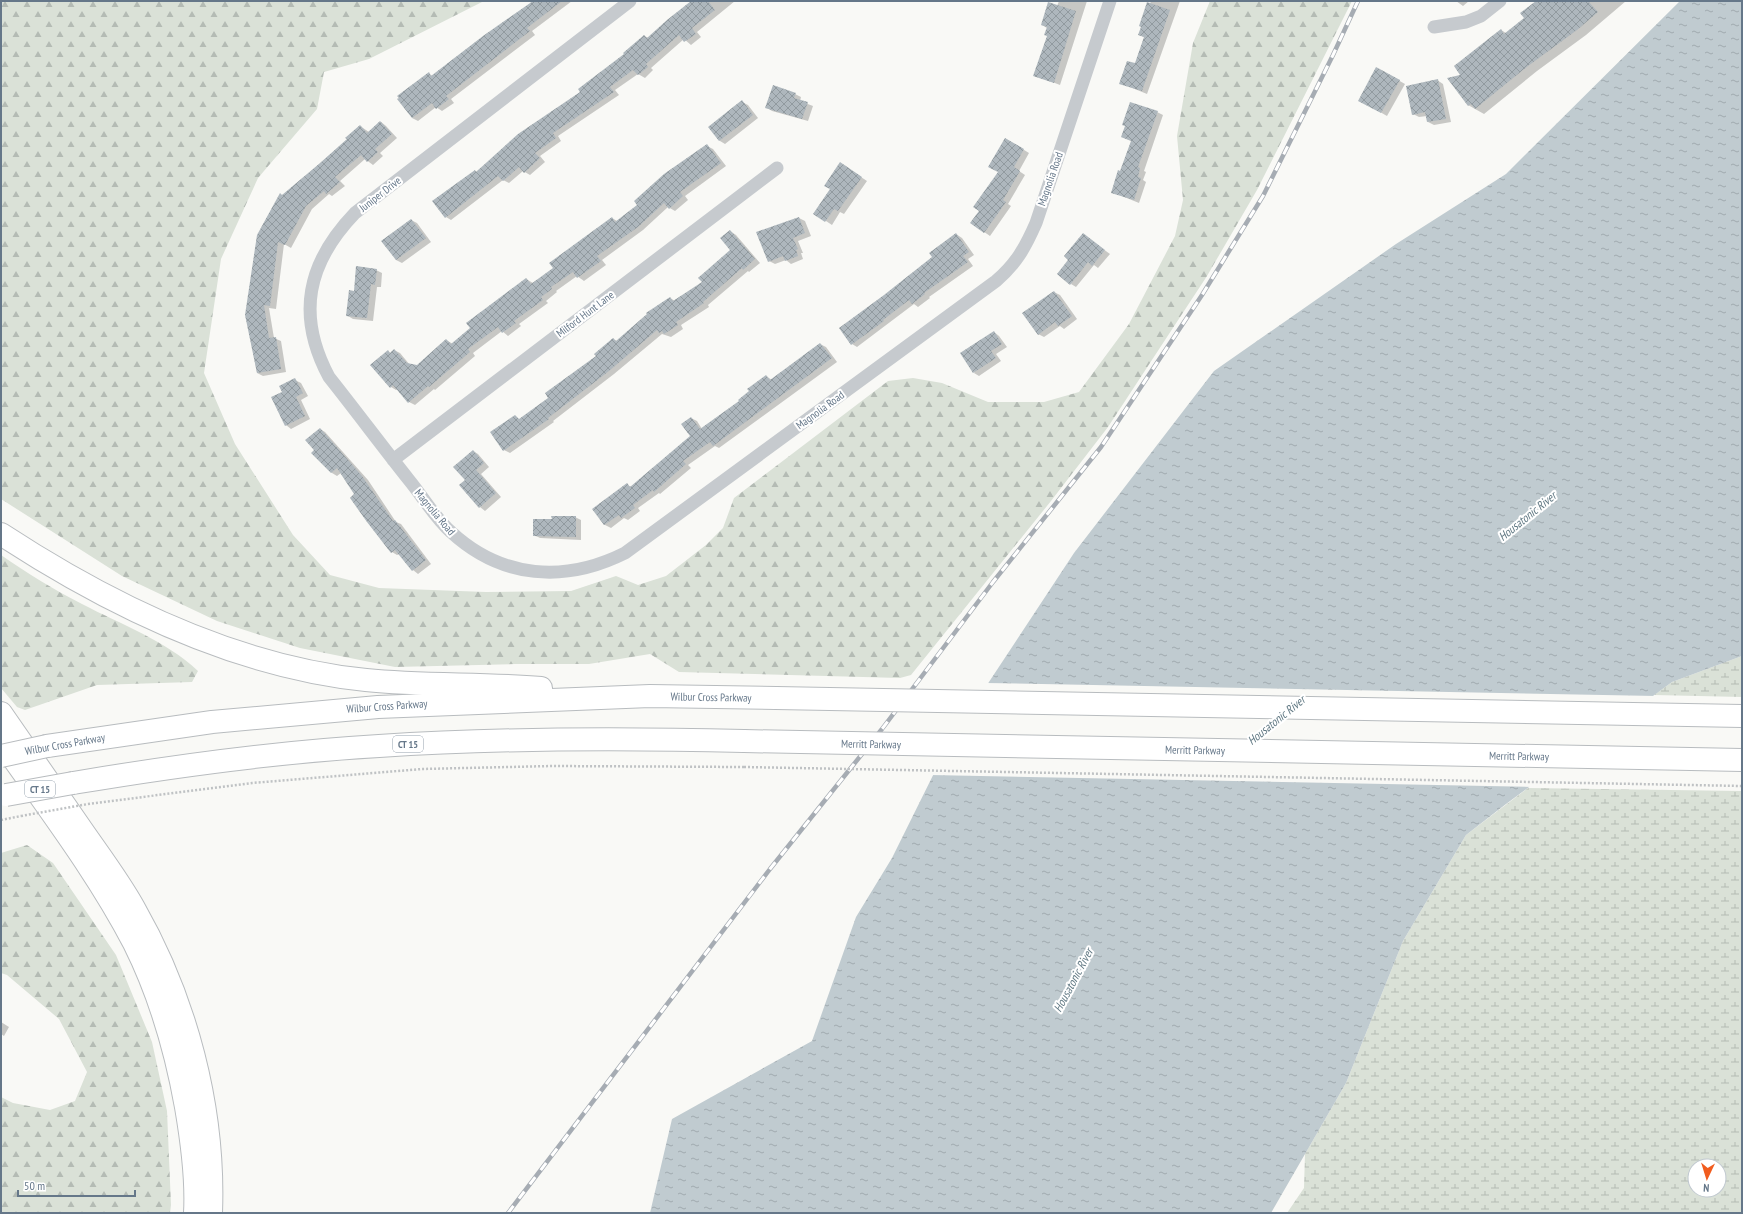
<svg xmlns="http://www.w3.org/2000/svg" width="1743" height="1214" viewBox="0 0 1743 1214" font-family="'PT Sans Narrow',sans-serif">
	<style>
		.forest { fill: url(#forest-firs) }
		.wetland { fill: url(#wetland-marsh); fill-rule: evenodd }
		.water { fill: url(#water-ripples) }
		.pier { fill: #f9f9f6 }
		.shadow { fill: #0003 }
		.building { fill: url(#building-cross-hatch) }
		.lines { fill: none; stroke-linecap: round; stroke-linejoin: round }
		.highway-casing { stroke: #b8bcbf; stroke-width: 24 }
		.path { stroke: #bfc2c4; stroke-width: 2.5; stroke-dasharray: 2 2; stroke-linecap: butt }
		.street { stroke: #c6cace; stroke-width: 13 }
		.highway { stroke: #fff; stroke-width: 22 }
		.rail-casing { stroke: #a6acb3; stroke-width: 4.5 }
		.rail { stroke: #fff; stroke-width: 3; stroke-dasharray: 9; stroke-linecap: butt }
		.highway-bridge-casing { stroke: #b8bcbf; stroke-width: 24; stroke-linecap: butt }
		.path-bridge { stroke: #bfc2c4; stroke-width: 2.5; stroke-dasharray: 2 2; stroke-linecap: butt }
		.highway-bridge { stroke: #fff; stroke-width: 22 }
		.labels { text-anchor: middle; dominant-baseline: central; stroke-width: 4; stroke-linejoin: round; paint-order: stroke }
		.shield { fill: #fff; stroke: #93a0ac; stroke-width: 1 }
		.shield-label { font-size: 10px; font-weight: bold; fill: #657789 }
		.street-label { font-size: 11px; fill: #657789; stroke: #fff }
		.water-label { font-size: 12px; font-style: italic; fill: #617984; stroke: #fff }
	</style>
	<defs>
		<pattern id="forest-firs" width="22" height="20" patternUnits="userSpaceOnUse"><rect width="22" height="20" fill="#dae1d7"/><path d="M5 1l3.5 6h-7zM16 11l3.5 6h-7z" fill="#b4bbb4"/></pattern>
		<pattern id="wetland-marsh" width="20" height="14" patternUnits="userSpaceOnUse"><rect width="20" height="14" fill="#dae1d7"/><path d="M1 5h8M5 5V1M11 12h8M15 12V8" fill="none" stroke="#b4bbb4"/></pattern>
		<pattern id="water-ripples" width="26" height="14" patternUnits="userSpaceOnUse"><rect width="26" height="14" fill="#c0cbd0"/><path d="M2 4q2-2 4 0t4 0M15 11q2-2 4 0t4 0" fill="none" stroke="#a0aaaf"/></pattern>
		<pattern id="building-cross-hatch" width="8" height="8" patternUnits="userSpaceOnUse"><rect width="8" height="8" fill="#aeb7bd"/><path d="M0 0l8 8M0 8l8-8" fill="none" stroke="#919a9f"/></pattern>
	</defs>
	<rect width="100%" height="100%" fill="#f9f9f6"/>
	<path class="forest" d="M 1,1 L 484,1 L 369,59 L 324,72 L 317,109 L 258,178 L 221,259 L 204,373 L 235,444 L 293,535 L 330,575 L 379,588 L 486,592 L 571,591 L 616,576 L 638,585 L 666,576 L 706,545 L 723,528 L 734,498 L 888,381 L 913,378 L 942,383 L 988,402 L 1044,402 L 1079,392 L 1129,324 L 1175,236 L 1183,200 L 1177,136 L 1193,43 L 1210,1 L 1352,1 L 1257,190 L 1207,276 L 1108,427 L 1051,501 L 911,675 L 900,678 L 679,672 L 650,654 L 589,664 L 515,664 L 395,667 L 300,648 L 217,621 L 122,576 L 1,499 Z
		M 1,555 C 27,573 54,590 82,604 C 122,625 165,640 198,671 L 192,682 L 97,685 L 25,710 L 17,707 L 1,688 Z
		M 27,845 L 53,863 L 116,955 L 152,1042 L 167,1111 L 171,1205 L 170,1213 L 1,1213 L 1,1097 L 13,1103 L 50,1110 L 75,1101 L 87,1072 L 59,1019 L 7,975 L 1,973 L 1,853 Z"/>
	<path class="wetland" d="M 1742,656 L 1742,697 L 1654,695 L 1672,682 Z
		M 1528,788 L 1742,791 L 1742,1213 L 1287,1213 L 1304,1188 L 1305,1154 L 1346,1083 L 1403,941 L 1466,835 ZM 1695,1166 L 1719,1166 L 1719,1190 L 1695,1190 Z"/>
	<path class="water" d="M 1680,1 L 1742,1 L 1742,656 L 1672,682 L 1506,804 L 1466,835 L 1403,941 L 1346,1083 L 1271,1213 L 650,1213 L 672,1119 L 812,1041 L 856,917 L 892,858 L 950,741 L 1074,553 L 1214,371 L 1396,244 L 1506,174 Z"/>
	<path class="pier" d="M 986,683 L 1656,696 L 1533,787 L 931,775 L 949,740 Z"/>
	<path class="shadow" d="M 534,1 L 572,1 L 532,31 L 535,35 L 451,99 L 454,103 L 442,111 L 436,107 L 418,121 L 412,118 L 429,74 L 433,76 Z
		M 699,1 L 735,1 L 697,32 L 701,37 L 691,45 L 684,39 L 651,68 L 653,70 L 645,78 L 638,74 L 615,90 L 619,95 L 558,136 L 561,141 L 540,156 L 545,162 L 530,175 L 523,171 L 509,183 L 503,180 L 451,220 L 446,217 L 475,171 L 477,172 L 582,92 L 626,55 L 644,36 L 649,38 Z
		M 1059,1 L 1087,1 L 1060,85 L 1034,75 L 1048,36 L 1047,28 L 1042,25 L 1057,6 Z
		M 1151,1 L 1180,1 L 1147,94 L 1120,83 L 1136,64 L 1145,38 L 1140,35 Z
		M 1456,1 L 1469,1 L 1463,6 Z
		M 1547,1 L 1626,1 L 1586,35 L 1537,71 L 1484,114 L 1468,105 L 1462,76 L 1501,30 L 1506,33 Z
		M 1377,68 L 1405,84 L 1387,116 L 1359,100 Z
		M 1437,80 L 1443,84 L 1451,122 L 1434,125 L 1428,122 L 1427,116 L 1419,117 L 1413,114 Z
		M 795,94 L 801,97 L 800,101 L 813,106 L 808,121 L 772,111 L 766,107 Z
		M 742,102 L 748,105 L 758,118 L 725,144 L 720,141 L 709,127 Z
		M 1157,112 L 1163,115 L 1144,171 L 1146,172 L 1143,180 L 1146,182 L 1139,203 L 1112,192 L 1121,172 L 1132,141 L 1122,137 Z
		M 381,122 L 386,126 L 397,138 L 380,153 L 383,156 L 373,165 L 365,159 L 340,181 L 345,186 L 332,196 L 329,194 L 312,209 L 291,248 L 284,244 L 276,309 L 269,308 L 274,338 L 281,341 L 286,372 L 263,376 L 257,373 L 246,315 L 282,196 L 348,139 L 360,126 L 369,132 Z
		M 1006,139 L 1029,153 L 1019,171 L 1025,175 L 1008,204 L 1011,206 L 990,236 L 971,223 L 980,210 L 999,172 Z
		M 707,146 L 713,149 L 726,166 L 685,196 L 688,200 L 675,211 L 668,207 L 643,230 L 602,260 L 606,265 L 584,281 L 577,276 L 556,291 L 557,292 L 546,301 L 548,303 L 519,324 L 521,326 L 508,336 L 502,331 L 473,353 L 475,356 L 435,390 L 434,389 L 415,405 L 409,402 L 398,389 L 396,390 L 391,387 L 388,352 L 391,353 L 394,350 L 400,353 L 410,365 L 417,366 L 446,340 L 453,344 L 526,279 L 533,283 L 554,268 L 612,218 L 617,221 L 639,205 Z
		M 846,167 L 867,181 L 844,214 L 840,212 L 832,225 L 814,213 Z
		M 799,218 L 805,221 L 811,236 L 798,241 L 803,253 L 801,253 L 803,259 L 791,264 L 786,260 L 775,264 L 769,261 Z
		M 411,220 L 417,223 L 431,242 L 402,263 L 396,260 Z
		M 730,231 L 736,235 L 760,263 L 749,272 L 748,271 L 708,305 L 709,307 L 681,325 L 683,329 L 671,337 L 662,334 L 614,374 L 553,421 L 554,422 L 510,453 L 504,450 L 515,417 L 520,420 L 550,398 L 597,356 L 613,339 L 617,341 L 670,298 L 675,301 L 703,282 L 731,250 Z
		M 956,234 L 962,238 L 974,255 L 968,259 L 973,266 L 929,297 L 930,298 L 918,307 L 914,304 L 857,347 L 852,344 L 884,296 L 933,257 Z
		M 1088,238 L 1110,254 L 1098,268 L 1094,265 L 1076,287 L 1071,284 Z
		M 376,270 L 382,273 L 381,287 L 377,287 L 373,321 L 353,319 L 348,316 Z
		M 1054,292 L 1060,295 L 1077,319 L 1064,329 L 1060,326 L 1044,337 L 1038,334 Z
		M 994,332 L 999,336 L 1007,347 L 996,354 L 1001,361 L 979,376 L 974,373 Z
		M 820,344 L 826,347 L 837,362 L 719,448 L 715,446 L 688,465 L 691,468 L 660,494 L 659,493 L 638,508 L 640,511 L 628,520 L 624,518 L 611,528 L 605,525 L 594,509 L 627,485 L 632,487 L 691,436 L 691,418 L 697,421 L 702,429 L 741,402 L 766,376 L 772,380 Z
		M 295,380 L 301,383 L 308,396 L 301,400 L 310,419 L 291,429 L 286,425 L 283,392 Z
		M 320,429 L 325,432 L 368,480 L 396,522 L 401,524 L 431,564 L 418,574 L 413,570 L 400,554 L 397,555 L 392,552 L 341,473 L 337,476 L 332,473 L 312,453 L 316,450 Z
		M 473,451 L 478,454 L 489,467 L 481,474 L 501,497 L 485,511 L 480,507 L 466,480 Z
		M 575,517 L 581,520 L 581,540 L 540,538 L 534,535 Z
		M 1,1022 L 9,1027 L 4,1036 L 1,1034 Z"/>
	<path class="building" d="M 533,1 L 562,1 L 527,28 L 530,31 L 446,96 L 449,99 L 436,109 L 432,103 L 412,118 L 397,99 L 399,98 L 397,96 L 429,72 L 431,76 L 483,36 Z
		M 691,1 L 708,1 L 715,10 L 692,28 L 696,34 L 684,42 L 679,35 L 646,64 L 648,67 L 638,75 L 633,70 L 610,87 L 614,92 L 553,133 L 556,138 L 535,153 L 540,158 L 524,173 L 519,167 L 503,181 L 498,176 L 445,218 L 432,201 L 475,170 L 476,172 L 518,134 L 580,92 L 578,89 L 624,54 L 623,53 L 644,35 L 647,38 L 667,20 Z
		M 1536,1 L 1588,1 L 1598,12 L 1577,30 L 1528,66 L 1475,109 L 1471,104 L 1468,106 L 1447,78 L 1460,75 L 1454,66 L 1501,29 L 1504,34 L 1524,18 L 1520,13 Z
		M 1048,2 L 1076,11 L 1054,83 L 1033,76 L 1047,36 L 1044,35 L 1047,27 L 1041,25 Z
		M 1147,2 L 1170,10 L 1142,91 L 1119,84 L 1127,61 L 1135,63 L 1144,37 L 1138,35 L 1141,27 L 1139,26 Z
		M 1376,67 L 1400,80 L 1381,113 L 1358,101 Z
		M 1438,79 L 1446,119 L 1427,122 L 1425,112 L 1412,115 L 1406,86 Z
		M 773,85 L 796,93 L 794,98 L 808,102 L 802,119 L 765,108 Z
		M 742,100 L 753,115 L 719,141 L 708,127 Z
		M 1130,102 L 1158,111 L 1138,167 L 1140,168 L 1138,177 L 1141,178 L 1134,200 L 1111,193 L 1118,170 L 1120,171 L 1131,141 L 1121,137 L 1125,126 L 1122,125 Z
		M 380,121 L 392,134 L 375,149 L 378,152 L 367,162 L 361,155 L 335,177 L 340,182 L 326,194 L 324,191 L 306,206 L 285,245 L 278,242 L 270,306 L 264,305 L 269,338 L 276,337 L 281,369 L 257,373 L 245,315 L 257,235 L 280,193 L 282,195 L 319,164 L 347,139 L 345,138 L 360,125 L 367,133 Z
		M 1005,138 L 1024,149 L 1014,167 L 1020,171 L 1003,200 L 1006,202 L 984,233 L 970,223 L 979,211 L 973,207 L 998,172 L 988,167 Z
		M 707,144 L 721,163 L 680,192 L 683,196 L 669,209 L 664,203 L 638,227 L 597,256 L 601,261 L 577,278 L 573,272 L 551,287 L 552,289 L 541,297 L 543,300 L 514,321 L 516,323 L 502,333 L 498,327 L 468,349 L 470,352 L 429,387 L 428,386 L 408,403 L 393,385 L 390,388 L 370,365 L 388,350 L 390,353 L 394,349 L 407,363 L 417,365 L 446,339 L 451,344 L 470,328 L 466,323 L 526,278 L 531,284 L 553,268 L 549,263 L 612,217 L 615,222 L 637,205 L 634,201 L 664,174 Z
		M 840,162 L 862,177 L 838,211 L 834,209 L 825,222 L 813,214 L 830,189 L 824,186 Z
		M 799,217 L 805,233 L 793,238 L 798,249 L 796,250 L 798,256 L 785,261 L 783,256 L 768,262 L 756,232 Z
		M 411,219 L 426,238 L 396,260 L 381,241 Z
		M 730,230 L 755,259 L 743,270 L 742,268 L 703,302 L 704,303 L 676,322 L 678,325 L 664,334 L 662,331 L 659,333 L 657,330 L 609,371 L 548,418 L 549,419 L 503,451 L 490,432 L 515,415 L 519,419 L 548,398 L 545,393 L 596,356 L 594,354 L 613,338 L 616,341 L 647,314 L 646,313 L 670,297 L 673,301 L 702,282 L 698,278 L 730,250 L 720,238 Z
		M 956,233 L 969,252 L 963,256 L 968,262 L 924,293 L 925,294 L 912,304 L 909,300 L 883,320 L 884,321 L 851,345 L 839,328 L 884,295 L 932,257 L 929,253 Z
		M 1083,233 L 1105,250 L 1092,266 L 1088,262 L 1070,285 L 1057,274 L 1068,260 L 1064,256 Z
		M 356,266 L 377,269 L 375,285 L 371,284 L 367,318 L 346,316 L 349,290 L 354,291 Z
		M 1054,291 L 1072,316 L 1058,326 L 1055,322 L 1038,335 L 1022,313 Z
		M 994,331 L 1002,344 L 991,351 L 996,358 L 973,373 L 960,353 Z
		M 820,343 L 832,358 L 713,446 L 710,442 L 683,461 L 686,464 L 654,492 L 653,490 L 633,505 L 635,508 L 621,518 L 619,515 L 604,525 L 592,509 L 627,483 L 630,487 L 690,436 L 681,424 L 691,417 L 700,429 L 739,401 L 738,400 L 749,391 L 747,389 L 766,375 L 770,380 Z
		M 295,378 L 303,393 L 296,397 L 305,416 L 285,426 L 271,397 L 282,392 L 279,386 Z
		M 320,428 L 362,476 L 393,521 L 395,520 L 426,560 L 412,571 L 395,550 L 391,553 L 367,522 L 350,498 L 354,494 L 337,468 L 331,473 L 311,453 L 314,450 L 305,440 Z
		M 473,450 L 484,463 L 476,470 L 496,493 L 479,508 L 459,485 L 465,480 L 453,467 Z
		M 551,516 L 576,516 L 576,537 L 533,536 L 533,519 L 552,519 Z"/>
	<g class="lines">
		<g class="highway-casing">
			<path id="highway" d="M 1,534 C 108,604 237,667 366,680 C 424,686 483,683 541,688
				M 1,713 C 28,752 55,791 82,830 C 100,856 119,881 134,908 C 186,999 215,1108 211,1213
				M 1,741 C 47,807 97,872 134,943 C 160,995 176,1051 186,1107 C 192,1142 197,1178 195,1213
				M 47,746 L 212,722 L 378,707 L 650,696 L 776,698
				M 73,783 C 174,766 276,752 379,746 C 501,738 622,738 744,741"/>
		</g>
		<path class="path" d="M 88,804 L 252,783 L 422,769 L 552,766 L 744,767
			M 1,820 L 21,816"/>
		<path class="street" d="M 630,1 L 355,213 C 307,263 296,315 329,377 C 356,411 382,446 409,480 C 423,497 435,518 451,532 C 502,579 565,583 625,553 L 996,281 C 1016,264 1025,248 1036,223 L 1110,1
			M 1434,27 L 1466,22 L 1481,16 L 1500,1
			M 393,460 L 777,168"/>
		<use href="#highway" class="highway"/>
		<g class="rail-casing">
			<path id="rail" d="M 508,1213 L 770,869 L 882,729 L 993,582 L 1101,447 L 1202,295 L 1263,196 L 1333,55 L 1358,1"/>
		</g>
		<use href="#rail" class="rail"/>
		<g class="highway-bridge-casing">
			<path id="highway-bridge" d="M 776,698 L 1742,716
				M 744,741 L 1742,760
				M 1,756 L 47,746
				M 6,795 L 73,783"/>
		</g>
		<path class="path-bridge" d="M 744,767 L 1742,786
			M 21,816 L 88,804"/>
		<use href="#highway-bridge" class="highway-bridge"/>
	</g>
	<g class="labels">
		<g class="shield">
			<rect x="393" y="736" width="30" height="16" rx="3"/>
			<rect x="25" y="781" width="30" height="16" rx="3"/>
		</g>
		<g class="shield-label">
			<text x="408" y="744">CT 15</text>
			<text x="40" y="789">CT 15</text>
		</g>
		<g class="street-label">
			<text transform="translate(1050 179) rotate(-71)">Magnolia Road</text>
			<text transform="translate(380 194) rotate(-38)">Juniper Drive</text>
			<text transform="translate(585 314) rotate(-37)">Milford Hunt Lane</text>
			<text transform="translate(820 410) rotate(-36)">Magnolia Road</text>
			<text transform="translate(435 512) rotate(50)">Magnolia Road</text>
			<text transform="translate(711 697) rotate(1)">Wilbur Cross Parkway</text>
			<text transform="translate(387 706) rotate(-4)">Wilbur Cross Parkway</text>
			<text transform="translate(65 744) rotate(-10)">Wilbur Cross Parkway</text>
			<text transform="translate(871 744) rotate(1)">Merritt Parkway</text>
			<text transform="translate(1195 750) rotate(1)">Merritt Parkway</text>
			<text transform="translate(1519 756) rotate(1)">Merritt Parkway</text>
		</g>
		<g class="water-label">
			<text transform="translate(1527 516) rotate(-39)">Housatonic River</text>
			<text transform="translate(1276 720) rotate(-39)">Housatonic River</text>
			<text transform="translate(1073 980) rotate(-62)">Housatonic River</text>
		</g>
	</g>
	<rect width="1743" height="1214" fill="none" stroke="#657789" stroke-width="4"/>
	<g transform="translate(1707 1178) rotate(184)"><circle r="19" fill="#ffffff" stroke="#c1c9d0"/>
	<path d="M0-3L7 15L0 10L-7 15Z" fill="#f15c1e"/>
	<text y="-6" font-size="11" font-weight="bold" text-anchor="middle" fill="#657789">N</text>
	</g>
	<path d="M18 1190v6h117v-6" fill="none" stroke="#657789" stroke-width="2"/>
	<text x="24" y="1190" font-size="12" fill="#657789" stroke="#ffffff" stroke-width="3" paint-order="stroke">50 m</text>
</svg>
